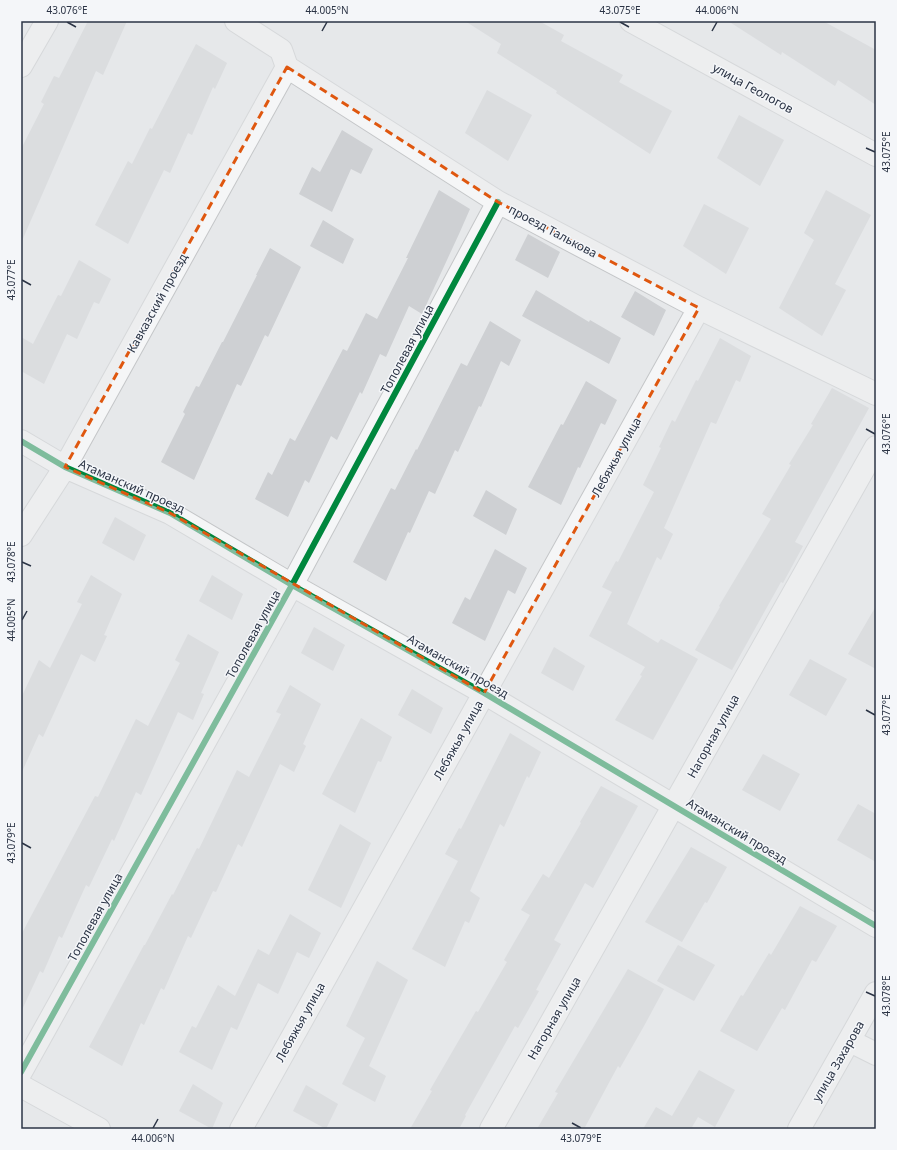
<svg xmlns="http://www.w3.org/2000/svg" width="897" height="1150" viewBox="0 0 897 1150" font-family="'Noto Sans',sans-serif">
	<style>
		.building { fill: #ced0d3 }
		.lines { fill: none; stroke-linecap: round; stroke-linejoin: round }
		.minor-casing { stroke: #c4c6c8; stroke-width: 24 }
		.minor { stroke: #f5f6f7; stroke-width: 22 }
		.cycleway-casing { stroke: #f4f6f9; stroke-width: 8 }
		.cycleway { stroke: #00873e; stroke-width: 6 }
		.marked { fill: none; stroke: #df570f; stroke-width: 3; stroke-dasharray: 8 5; stroke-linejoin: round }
		.ticks { fill: none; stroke: #2b3445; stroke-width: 1.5 }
		.labels { text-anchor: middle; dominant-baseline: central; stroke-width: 3; stroke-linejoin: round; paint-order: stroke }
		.street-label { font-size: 12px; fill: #2b3445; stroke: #f4f6f9 }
		.neatline { fill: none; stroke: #2b3445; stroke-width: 1.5 }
		.ticks-label { font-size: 10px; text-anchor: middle; fill: #2b3445 }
	</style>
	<rect width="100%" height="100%" fill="#e6e8ea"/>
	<path class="building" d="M 88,21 L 127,21 L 103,75 L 96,71 L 21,243 L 21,149 L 44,104 L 41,102 L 54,76 L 59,78 Z
		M 465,21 L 539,21 L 564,35 L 561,41 L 623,75 L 619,82 L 672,111 L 650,154 L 556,93 L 557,91 L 497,53 L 501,44 Z
		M 728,21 L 823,21 L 876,50 L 876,105 L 838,80 L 835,86 L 782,52 L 781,55 Z
		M 196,44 L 227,63 L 215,89 L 213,87 L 192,135 L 188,133 L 170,173 L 164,170 L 128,244 L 95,225 L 128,161 L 132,164 L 150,128 L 152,129 Z
		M 487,90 L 532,115 L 508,161 L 465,133 Z
		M 739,115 L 784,140 L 760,186 L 717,158 Z
		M 342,130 L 373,149 L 361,174 L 351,169 L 332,212 L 299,194 L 312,167 L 320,172 Z
		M 439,190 L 470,209 L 459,234 L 422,314 L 409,306 L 386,357 L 380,354 L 362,394 L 360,392 L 337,440 L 331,436 L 309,483 L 305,480 L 288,517 L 255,499 L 268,472 L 272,475 L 290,438 L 295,441 L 343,349 L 347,351 L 366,313 L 377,319 L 408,258 L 406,258 Z
		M 826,190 L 871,215 L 835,284 L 846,290 L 822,336 L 779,308 L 814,240 L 804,233 Z
		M 704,204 L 749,228 L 726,274 L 683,246 Z
		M 323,220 L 354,239 L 343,264 L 310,246 Z
		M 528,234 L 560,252 L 548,278 L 515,260 Z
		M 270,248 L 301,267 L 268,337 L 265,335 L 241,386 L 237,384 L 194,480 L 161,462 L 185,414 L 183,412 L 196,386 L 199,387 L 222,342 L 223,342 L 257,275 L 256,275 Z
		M 79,260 L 111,279 L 99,304 L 94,302 L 77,339 L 67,334 L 44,384 L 21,371 L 21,337 L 33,344 L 58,295 L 61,296 Z
		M 536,290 L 589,322 L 590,320 L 621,338 L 609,364 L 522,316 Z
		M 635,291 L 666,310 L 654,336 L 621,317 Z
		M 490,321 L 521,340 L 509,366 L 501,361 L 481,407 L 479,406 L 458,452 L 455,450 L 435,494 L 429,491 L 410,533 L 408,532 L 386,581 L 353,562 L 391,488 L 395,490 L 416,449 L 417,450 L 461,363 L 467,366 Z
		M 720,338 L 751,356 L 740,382 L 736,380 L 716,424 L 711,422 L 664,528 L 673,534 L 661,560 L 657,557 L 627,624 L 658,643 L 661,639 L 698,659 L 653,740 L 615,720 L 642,676 L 640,675 L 645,667 L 589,636 L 612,592 L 602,587 L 616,561 L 618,562 L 654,492 L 643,485 L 661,448 L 659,447 L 672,420 L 675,422 L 696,380 L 698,381 Z
		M 586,381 L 617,400 L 605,425 L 601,423 L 580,468 L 578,467 L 561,505 L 528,487 L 561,424 L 563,425 Z
		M 832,388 L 869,408 L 795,542 L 803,546 L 783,583 L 781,582 L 732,670 L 695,650 L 720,607 L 719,606 L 771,519 L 762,514 L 791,465 L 789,464 L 813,425 L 811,424 Z
		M 486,490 L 517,509 L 506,535 L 473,516 Z
		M 115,517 L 146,535 L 134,561 L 102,543 Z
		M 495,549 L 527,568 L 515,594 L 508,590 L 485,641 L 452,623 L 465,597 L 470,600 Z
		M 91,575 L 122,594 L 104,635 L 107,636 L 95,662 L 81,654 L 43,737 L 39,734 L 21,774 L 21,698 L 39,660 L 50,668 L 82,604 L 77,602 Z
		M 212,575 L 243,594 L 232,620 L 199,601 Z
		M 876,606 L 876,669 L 848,654 Z
		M 314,627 L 345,645 L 333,671 L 301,653 Z
		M 188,634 L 219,652 L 201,693 L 204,694 L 193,720 L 178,712 L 141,795 L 136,792 L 114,841 L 112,839 L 89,887 L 86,885 L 62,938 L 59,936 L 43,973 L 40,971 L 21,1012 L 21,935 L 95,796 L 98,797 L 136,719 L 148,726 L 180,663 L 175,660 Z
		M 554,647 L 585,666 L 573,691 L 541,673 Z
		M 810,659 L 847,679 L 826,716 L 789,695 Z
		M 290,685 L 321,704 L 303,744 L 306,746 L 294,772 L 280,764 L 242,847 L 238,844 L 216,892 L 213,891 L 191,938 L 188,936 L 164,990 L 161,988 L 144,1025 L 141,1023 L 122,1066 L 89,1047 L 144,945 L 145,945 L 172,894 L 173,895 L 197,848 L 199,849 L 237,770 L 249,777 L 281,714 L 276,712 Z
		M 412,689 L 443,708 L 431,734 L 398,715 Z
		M 361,718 L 392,737 L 381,762 L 378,761 L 355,813 L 322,794 Z
		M 510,733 L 541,752 L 529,778 L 527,776 L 504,827 L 500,824 L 470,891 L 480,898 L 469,923 L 465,921 L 445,967 L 412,949 L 458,861 L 445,854 L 459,828 L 461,829 Z
		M 763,754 L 800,774 L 780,811 L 742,790 Z
		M 601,786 L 638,806 L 593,888 L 585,883 L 554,940 L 561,944 L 536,990 L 539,991 L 518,1028 L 515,1026 L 465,1115 L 466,1116 L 459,1129 L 410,1129 L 432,1091 L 430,1090 L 455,1047 L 476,1011 L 478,1012 L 507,962 L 504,960 L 530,915 L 521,910 L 543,874 L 549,878 L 581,823 L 580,822 Z
		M 858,804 L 876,814 L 876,862 L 837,840 Z
		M 340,824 L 371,843 L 341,908 L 308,890 Z
		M 691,847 L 727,867 L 707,903 L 705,902 L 682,942 L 645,922 Z
		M 800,906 L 837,926 L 816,962 L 812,960 L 785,1010 L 782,1008 L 757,1051 L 720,1031 L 741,995 L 743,996 L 769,953 L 771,955 Z
		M 290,914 L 321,933 L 309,958 L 297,952 L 278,994 L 258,983 L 237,1030 L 231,1027 L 212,1070 L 179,1052 L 192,1026 L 196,1028 L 218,985 L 235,996 L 258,949 L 269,955 Z
		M 678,945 L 715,965 L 694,1001 L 657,981 Z
		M 377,961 L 408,980 L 369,1066 L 386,1076 L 375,1102 L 342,1084 L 365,1038 L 346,1026 Z
		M 628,969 L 664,989 L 644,1026 L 620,1068 L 618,1066 L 584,1129 L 537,1129 L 558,1093 L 555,1092 Z
		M 699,1070 L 735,1090 L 715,1127 L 698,1117 L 692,1127 L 696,1129 L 643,1129 L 656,1107 L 672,1116 Z
		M 193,1084 L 223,1103 L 212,1129 L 179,1111 Z
		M 306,1085 L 338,1104 L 326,1129 L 293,1111 Z"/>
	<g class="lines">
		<g class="minor-casing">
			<path id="minor" d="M 236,21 L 281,50 L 287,67 L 498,202 L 699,308 L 876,394
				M 631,21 L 876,155
				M 21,66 L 47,21
				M 21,441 L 65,467 L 170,513 L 292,585 L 484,693 L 876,926
				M 21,535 L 65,467 L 287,67
				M 850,1041 L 876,1054
				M 21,1072 L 292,585 L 498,202
				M 21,1086 L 99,1129
				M 241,1129 L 699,308
				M 491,1129 L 876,447
				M 799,1129 L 876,993"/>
		</g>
		<use href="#minor" class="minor"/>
		<g class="cycleway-casing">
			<path id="cycleway" d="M 21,441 L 65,467 L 170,513 L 292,585 L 484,693 L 876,926
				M 21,1072 L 292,585 L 498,202"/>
		</g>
		<use href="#cycleway" class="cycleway"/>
	</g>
	<path d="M0 0H897V1150H0ZM 287,67 L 498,202 L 699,308 L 484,693 L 170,513 L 65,467 Z" fill="#e6e8ea" fill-opacity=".55" fill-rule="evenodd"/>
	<path class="marked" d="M 287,67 L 498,202 L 699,308 L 484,693 L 170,513 L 65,467 Z"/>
	<path class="ticks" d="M 67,22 L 76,27M 620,22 L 629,27M 322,31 L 327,22M 712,31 L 717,22M 866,148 L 875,152M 22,280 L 31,285M 866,429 L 875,434M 22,562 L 31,566M 22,620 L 27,611M 866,710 L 875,715M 22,843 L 31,848M 866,992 L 875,996M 572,1123 L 581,1128M 153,1128 L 158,1119"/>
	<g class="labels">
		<g class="street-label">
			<text transform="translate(753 88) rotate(29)">улица Геологов</text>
			<text transform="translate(553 231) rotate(28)">проезд Талькова</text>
			<text transform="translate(157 303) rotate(-61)">Кавказский проезд</text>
			<text transform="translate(407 349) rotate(-62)">Тополевая улица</text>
			<text transform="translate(616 457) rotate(-61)">Лебяжья улица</text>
			<text transform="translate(132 486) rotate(24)">Атаманский проезд</text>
			<text transform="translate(253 634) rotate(-61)">Тополевая улица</text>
			<text transform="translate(458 666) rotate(30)">Атаманский проезд</text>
			<text transform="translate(713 736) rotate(-61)">Нагорная улица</text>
			<text transform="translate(458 740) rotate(-61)">Лебяжья улица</text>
			<text transform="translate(737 831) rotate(31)">Атаманский проезд</text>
			<text transform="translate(95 917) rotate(-61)">Тополевая улица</text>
			<text transform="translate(554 1018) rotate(-60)">Нагорная улица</text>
			<text transform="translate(300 1022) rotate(-61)">Лебяжья улица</text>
			<text transform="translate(838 1061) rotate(-60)">улица Захарова</text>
		</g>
	</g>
	<rect width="897" height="1150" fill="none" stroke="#f4f6f9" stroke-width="44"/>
	<rect x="22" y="22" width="853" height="1106" class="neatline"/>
	<g class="ticks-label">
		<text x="67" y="14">43.076°E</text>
		<text x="327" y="14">44.005°N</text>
		<text x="620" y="14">43.075°E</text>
		<text x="717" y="14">44.006°N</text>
		<text transform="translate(886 152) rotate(-90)" y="4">43.075°E</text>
		<text transform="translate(11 280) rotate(-90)" y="4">43.077°E</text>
		<text transform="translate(886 434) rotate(-90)" y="4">43.076°E</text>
		<text transform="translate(11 562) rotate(-90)" y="4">43.078°E</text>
		<text transform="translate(11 620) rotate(-90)" y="4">44.005°N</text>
		<text transform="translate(886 715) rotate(-90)" y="4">43.077°E</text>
		<text transform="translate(11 843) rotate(-90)" y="4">43.079°E</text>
		<text transform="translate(886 996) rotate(-90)" y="4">43.078°E</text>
		<text x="153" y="1142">44.006°N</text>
		<text x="581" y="1142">43.079°E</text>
	</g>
</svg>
